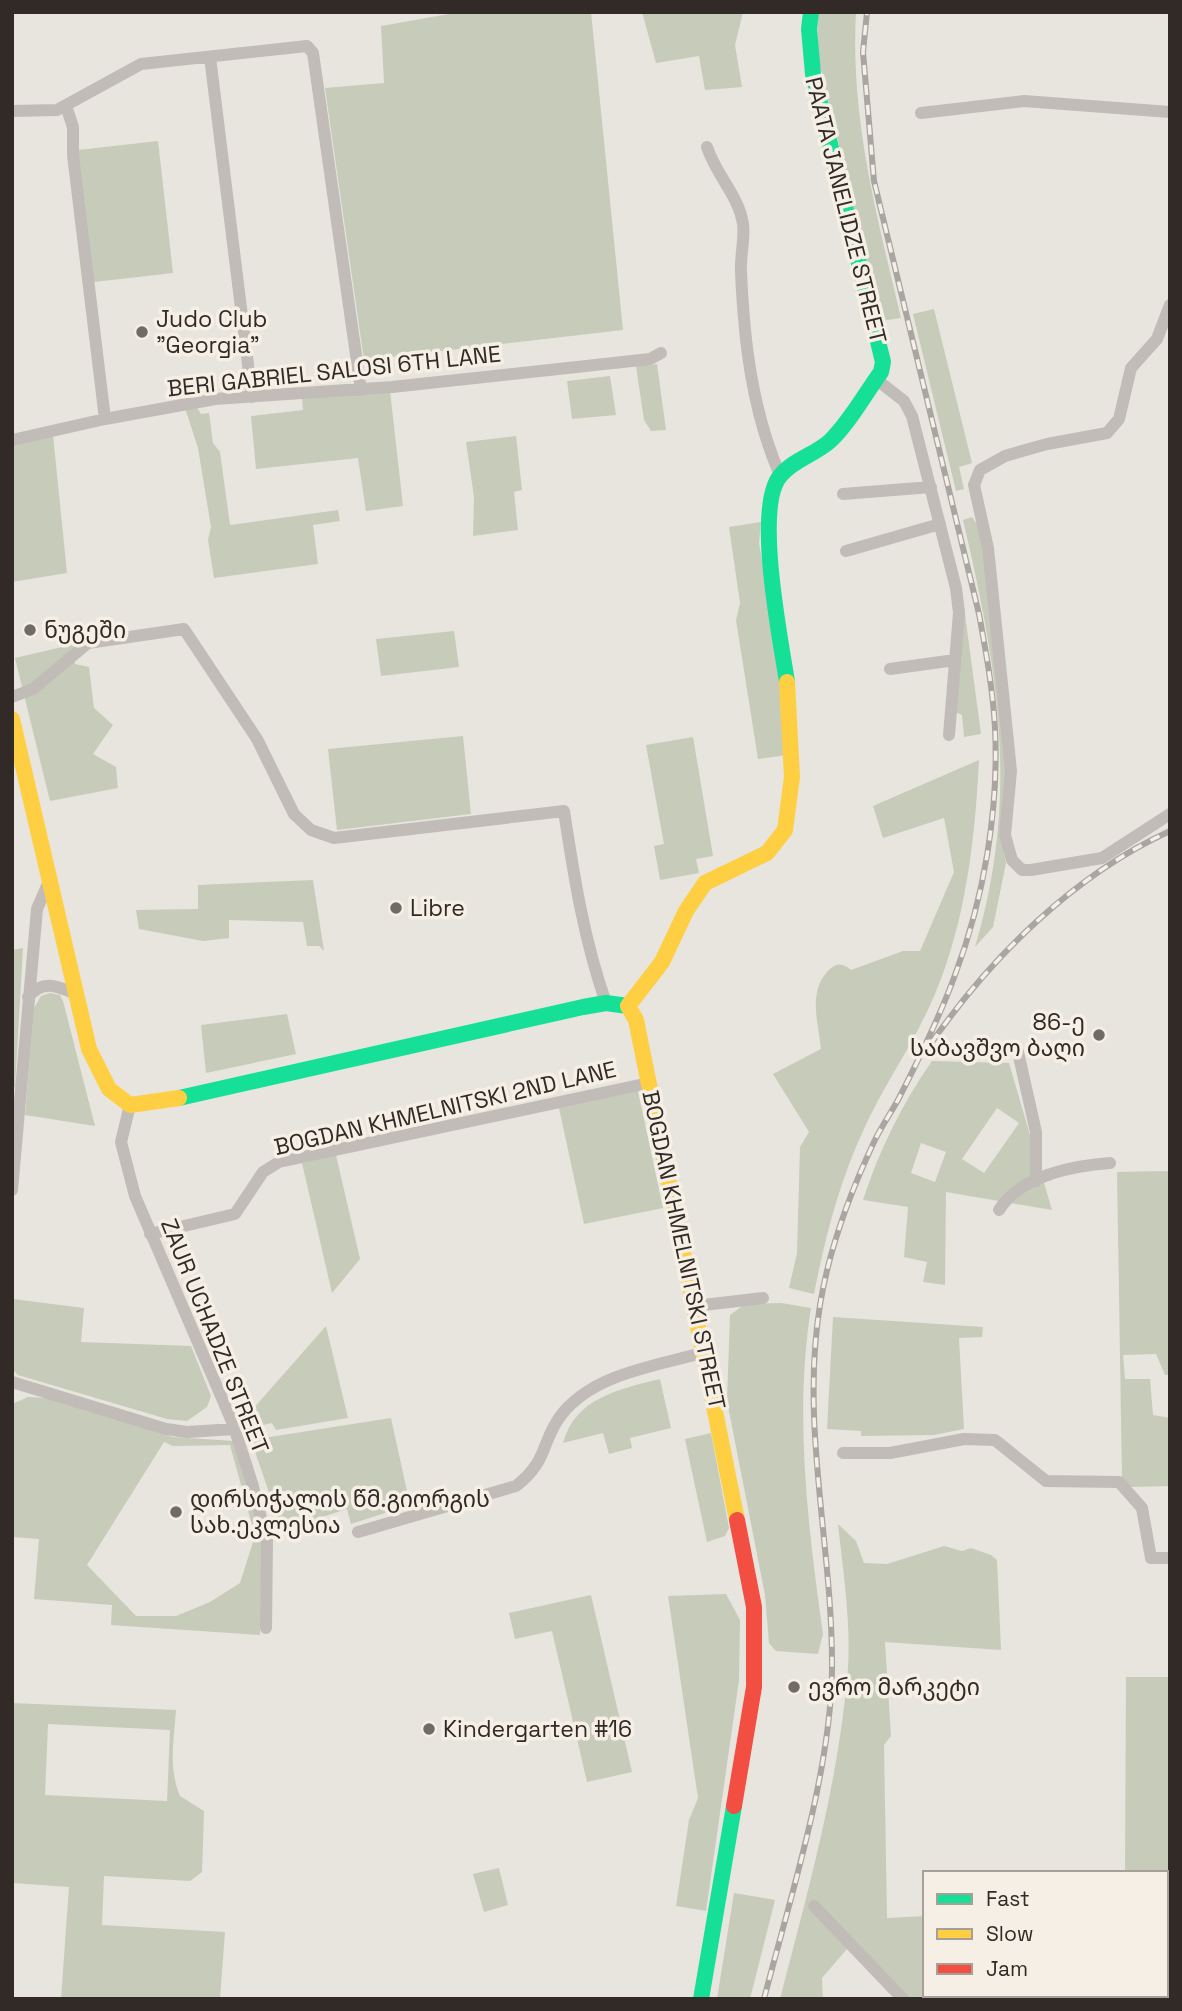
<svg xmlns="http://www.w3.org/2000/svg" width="1182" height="2011" viewBox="0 0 1182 2011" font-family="'Space Grotesk','Noto Sans Georgian',sans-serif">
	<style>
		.green { fill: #c7ccba; fill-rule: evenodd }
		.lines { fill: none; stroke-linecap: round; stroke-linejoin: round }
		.street { stroke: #c1bcb7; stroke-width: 12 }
		.fast { stroke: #16e098; stroke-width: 16 }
		.slow { stroke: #ffcf43; stroke-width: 16 }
		.jam { stroke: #f24e42; stroke-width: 16 }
		.rail-casing { stroke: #a9a5a1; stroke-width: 6 }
		.rail { stroke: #f5efe5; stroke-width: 3.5; stroke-dasharray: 10; stroke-linecap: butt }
		.poi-dot { fill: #716b66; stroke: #f5efe5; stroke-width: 2.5 }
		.labels { text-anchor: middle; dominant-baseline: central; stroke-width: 7; stroke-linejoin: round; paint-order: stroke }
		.street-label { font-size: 23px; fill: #312a26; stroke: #f5efe5 }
		.poi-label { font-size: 23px; fill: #312a26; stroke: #f5efe5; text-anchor: start }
	</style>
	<rect width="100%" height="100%" fill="#e8e4de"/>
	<path class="green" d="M 460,12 L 591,12 L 623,330 L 364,360 L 325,88 L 384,83 L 381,26 Z
		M 642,12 L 743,12 L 735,45 L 742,87 L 705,90 L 699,56 L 656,63 Z
		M 818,12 L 856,12 C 850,118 877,216 901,318 L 881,321 L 817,54 Z
		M 158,141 L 173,273 L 94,282 L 78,150 Z
		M 934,309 L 972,463 L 959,467 L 964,489 L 956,491 L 913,314 Z
		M 657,364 L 666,430 L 651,431 L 644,420 L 636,366 Z
		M 610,376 L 616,415 L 572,419 L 567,381 Z
		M 390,391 L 403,506 L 366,511 L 358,458 L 256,469 L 251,416 L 303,410 L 302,398 Z
		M 196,406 L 201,414 L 209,413 L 213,443 L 220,452 L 230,525 L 338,510 L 340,521 L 313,525 L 318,564 L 214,578 L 208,540 L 211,527 L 198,448 L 185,408 Z
		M 53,435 L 67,573 L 12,582 L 12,444 Z
		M 516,436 L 522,490 L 514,492 L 518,530 L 473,536 L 474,497 L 466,442 Z
		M 972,517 L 980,529 L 1009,766 L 1003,847 L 1006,863 L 993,927 L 975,947 C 1020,796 998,669 963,520 Z
		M 761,522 L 759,543 L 784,690 L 787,755 L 758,759 L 736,620 L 740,603 L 729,527 Z
		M 964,607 L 981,734 L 964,737 L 962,715 L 955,712 Z
		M 454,631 L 459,667 L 381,676 L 376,639 Z
		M 75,644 L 75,664 L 89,667 L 94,708 L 113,725 L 93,754 L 116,767 L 118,788 L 50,801 L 15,658 Z
		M 463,736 L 471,814 L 337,830 L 328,749 Z
		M 693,737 L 713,856 L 696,859 L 699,873 L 660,880 L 654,846 L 664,844 L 646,745 Z
		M 979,760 C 975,839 966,920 935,994 C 915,1042 884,1084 863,1131 C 839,1183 825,1238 814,1294 L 789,1288 L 797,1253 L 800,1147 L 809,1132 L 773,1074 L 821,1049 C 818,1021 807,989 831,968 C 839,962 844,964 851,970 L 903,951 L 920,951 L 954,872 L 944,818 L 883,838 L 873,806 Z
		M 313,880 L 324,951 L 319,946 L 307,946 L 303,922 L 229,920 L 229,938 L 203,941 L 139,929 L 136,910 L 198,909 L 198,885 Z
		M 23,948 L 15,1087 L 12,1087 L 12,950 Z
		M 50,993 L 60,995 L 63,1001 L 95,1126 L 25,1115 L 34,1008 L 41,996 Z
		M 287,1014 L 296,1054 L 206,1073 L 201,1025 Z
		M 932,1061 L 1009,1063 L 1052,1210 L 946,1192 L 945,1285 L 923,1282 L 927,1262 L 904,1257 L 908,1207 L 863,1200 C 879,1150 902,1104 932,1061 ZM 997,1108 L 1019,1123 L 984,1173 L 962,1159 ZM 921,1143 L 946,1152 L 935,1182 L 911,1173 Z
		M 638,1091 L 663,1208 L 584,1224 L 559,1108 Z
		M 336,1155 L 360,1259 L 332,1293 L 302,1163 Z
		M 1170,1171 L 1170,1375 L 1165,1375 L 1156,1354 L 1123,1355 L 1125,1379 L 1150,1379 L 1153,1415 L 1170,1418 L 1170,1486 L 1129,1487 L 1122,1478 L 1117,1172 Z
		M 13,1299 L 84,1308 L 81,1342 L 191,1346 L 211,1396 L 207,1407 L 187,1421 L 167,1419 L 18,1375 L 12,1369 Z
		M 781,1303 L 811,1308 C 794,1415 808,1528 823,1634 L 818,1654 L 776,1651 L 769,1643 L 765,1595 L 727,1401 L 730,1315 L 745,1304 Z
		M 833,1317 L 983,1327 L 982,1337 L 959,1338 L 964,1429 L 934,1435 L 861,1436 L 861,1431 L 827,1429 Z
		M 326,1326 L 348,1418 L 276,1430 L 272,1423 L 259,1426 L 252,1410 Z
		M 660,1379 L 671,1428 L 630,1438 L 632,1448 L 609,1454 L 603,1433 L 563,1443 C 575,1398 619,1389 660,1379 Z
		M 28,1397 L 46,1398 L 173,1437 L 234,1441 L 255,1509 L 262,1544 L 260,1635 L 111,1625 L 112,1605 L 34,1599 L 39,1539 L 12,1537 L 12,1404 ZM 164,1442 L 173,1446 L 230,1445 L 255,1536 L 240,1583 L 210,1602 L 176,1616 L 136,1616 L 87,1565 Z
		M 391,1418 L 410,1505 L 351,1524 L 347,1509 L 282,1530 L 251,1440 Z
		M 711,1433 L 729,1528 L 725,1536 L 707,1542 L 685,1439 Z
		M 838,1524 L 856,1541 L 864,1563 L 887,1564 L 944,1546 L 962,1551 L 971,1548 L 991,1555 L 997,1560 L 1001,1650 L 885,1642 L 891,1736 L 884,1745 L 887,1918 L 925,1916 L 926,1999 L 906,1999 L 853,1942 L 822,1978 L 823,1999 L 780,1999 C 808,1890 839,1782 848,1668 C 851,1621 843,1571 838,1524 Z
		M 726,1594 L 740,1620 L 739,1680 L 706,1911 L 676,1906 L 689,1820 L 698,1798 L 668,1596 Z
		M 591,1595 L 632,1772 L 587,1782 L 552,1631 L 515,1639 L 509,1613 Z
		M 1126,1677 L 1170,1677 L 1170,1946 L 1166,1946 L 1166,1873 L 1125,1873 Z
		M 12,1703 L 176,1710 C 174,1740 168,1767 180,1796 L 204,1811 L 202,1872 L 190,1881 L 104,1876 L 102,1925 L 225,1932 L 220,1999 L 61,1999 L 69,1887 L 12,1883 ZM 48,1724 L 170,1730 L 167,1801 L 45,1795 Z
		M 499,1868 L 508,1905 L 484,1912 L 473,1874 Z
		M 734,1893 L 775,1900 L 750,1999 L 717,1999 Z"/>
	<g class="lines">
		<path class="street" d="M 210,57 L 252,397
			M 66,106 L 73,127 L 73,155 L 105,419
			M 12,111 L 57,110 L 141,64 L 307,46 L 313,53 L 361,390
			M 921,113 L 1024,101 L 1170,112
			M 707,147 C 716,175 739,196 743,224 C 745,239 740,256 741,272 C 744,341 752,411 780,475
			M 1170,305 L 1157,339 L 1131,368 L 1119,419 L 1107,433 L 1047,444 L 1005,456 L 980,470 L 974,485 L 988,548 L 1011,771 L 1005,835 L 1012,860 L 1022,870 L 1031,870 L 1102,858 L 1170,814
			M 877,380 L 904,401 L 912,416 L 956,588 L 959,613 L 949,735
			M 12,440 L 105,419 L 215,399 L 392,387 L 650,359 L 661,353
			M 843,494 L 931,487
			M 846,551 L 940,524
			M 890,669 L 955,660
			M 12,697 L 33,689 L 88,643 L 184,629 L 257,739 L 294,814 L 311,830 L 334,838 L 564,811 C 574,877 584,940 606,1003
			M 28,997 C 43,979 57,986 76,994
			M 1018,1052 L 1036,1132 L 1036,1181
			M 130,1105 L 121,1142 L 135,1196 L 233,1424 L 252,1483 L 267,1541 L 266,1628
			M 12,1190 L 37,909 L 50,879
			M 999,1210 C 1021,1175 1072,1166 1110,1163
			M 150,1234 L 235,1214 L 263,1172 L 279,1162 L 649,1083
			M 695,1306 L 763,1298
			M 12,1382 L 166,1429 L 187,1432 L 235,1429
			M 843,1453 L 890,1453 L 964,1439 L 995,1440 L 1046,1481 L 1119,1482 L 1142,1508 L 1151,1558 L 1170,1558
			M 358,1532 L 516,1486 C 549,1461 541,1440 562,1414 C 595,1373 657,1366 705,1352
			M 814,1906 L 903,1999"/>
		<path class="fast" d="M 787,682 C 781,641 753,505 781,475 C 793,460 816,454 830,441 C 849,423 865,394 881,372 L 883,362 L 813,74 L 809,29 L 811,12
			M 179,1098 L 583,1007 L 606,1003 L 628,1006
			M 701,1999 L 734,1806"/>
		<path class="slow" d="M 12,719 L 89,1049 L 109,1089 L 130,1105 L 179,1098
			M 628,1006 L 662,962 L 686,911 L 705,883 L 767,853 L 785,830 L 792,777 L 787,682
			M 628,1006 L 636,1020 L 737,1520"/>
		<path class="jam" d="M 734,1806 L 754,1687 L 754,1607 L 737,1520"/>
		<g class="rail-casing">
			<path id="rail" d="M 932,1042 C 992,956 1074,875 1170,831
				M 764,1999 C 790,1898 831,1772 832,1669 C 833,1547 800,1427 820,1305 C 829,1249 850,1193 874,1142 C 881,1127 891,1113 899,1098 C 919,1059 940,1016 955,975 C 984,898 999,810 995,728 C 993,690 986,652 979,614 L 874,181 L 863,52 L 867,12"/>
		</g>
		<use href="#rail" class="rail"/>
	</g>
	<g class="poi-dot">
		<circle cx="142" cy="332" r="7"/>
		<circle cx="30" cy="630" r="7"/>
		<circle cx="396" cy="908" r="7"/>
		<circle cx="1099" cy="1035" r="7"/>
		<circle cx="176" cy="1512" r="7"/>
		<circle cx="794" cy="1687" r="7"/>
		<circle cx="429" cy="1729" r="7"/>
	</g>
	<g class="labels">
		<g class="street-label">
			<text transform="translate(846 210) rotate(76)">PAATA JANELIDZE STREET</text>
			<text transform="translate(334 371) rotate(-6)">BERI GABRIEL SALOSI 6TH LANE</text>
			<text transform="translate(445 1108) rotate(-13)">BOGDAN KHMELNITSKI 2ND LANE</text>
			<text transform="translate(684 1250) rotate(78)">BOGDAN KHMELNITSKI STREET</text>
			<text transform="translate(215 1336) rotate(68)">ZAUR UCHADZE STREET</text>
		</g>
		<g class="poi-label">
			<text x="156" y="319">Judo Club<tspan x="156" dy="26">"Georgia"</tspan></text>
			<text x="44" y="630">ნუგეში</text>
			<text x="410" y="908">Libre</text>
			<text x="1085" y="1022" text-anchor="end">86-ე<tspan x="1085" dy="26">საბავშვო ბაღი</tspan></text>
			<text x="190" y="1499">დირსიჭალის წმ.გიორგის<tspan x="190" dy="26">სახ.ეკლესია</tspan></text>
			<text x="808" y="1687">ევრო მარკეტი</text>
			<text x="443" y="1729">Kindergarten #16</text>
		</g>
	</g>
	<rect width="1182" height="2011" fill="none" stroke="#312a26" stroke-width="28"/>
	<rect x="923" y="1871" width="245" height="126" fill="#f5efe5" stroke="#a7a099" stroke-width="2"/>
	<rect x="937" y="1894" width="35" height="10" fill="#16e098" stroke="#a7a099" stroke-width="2"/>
	<text x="986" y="1906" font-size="21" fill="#312a26">Fast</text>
	<rect x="937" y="1929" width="35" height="10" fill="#ffcf43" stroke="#a7a099" stroke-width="2"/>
	<text x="986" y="1941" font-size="21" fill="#312a26">Slow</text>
	<rect x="937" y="1964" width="35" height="10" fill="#f24e42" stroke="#a7a099" stroke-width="2"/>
	<text x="986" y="1976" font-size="21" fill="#312a26">Jam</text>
</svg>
